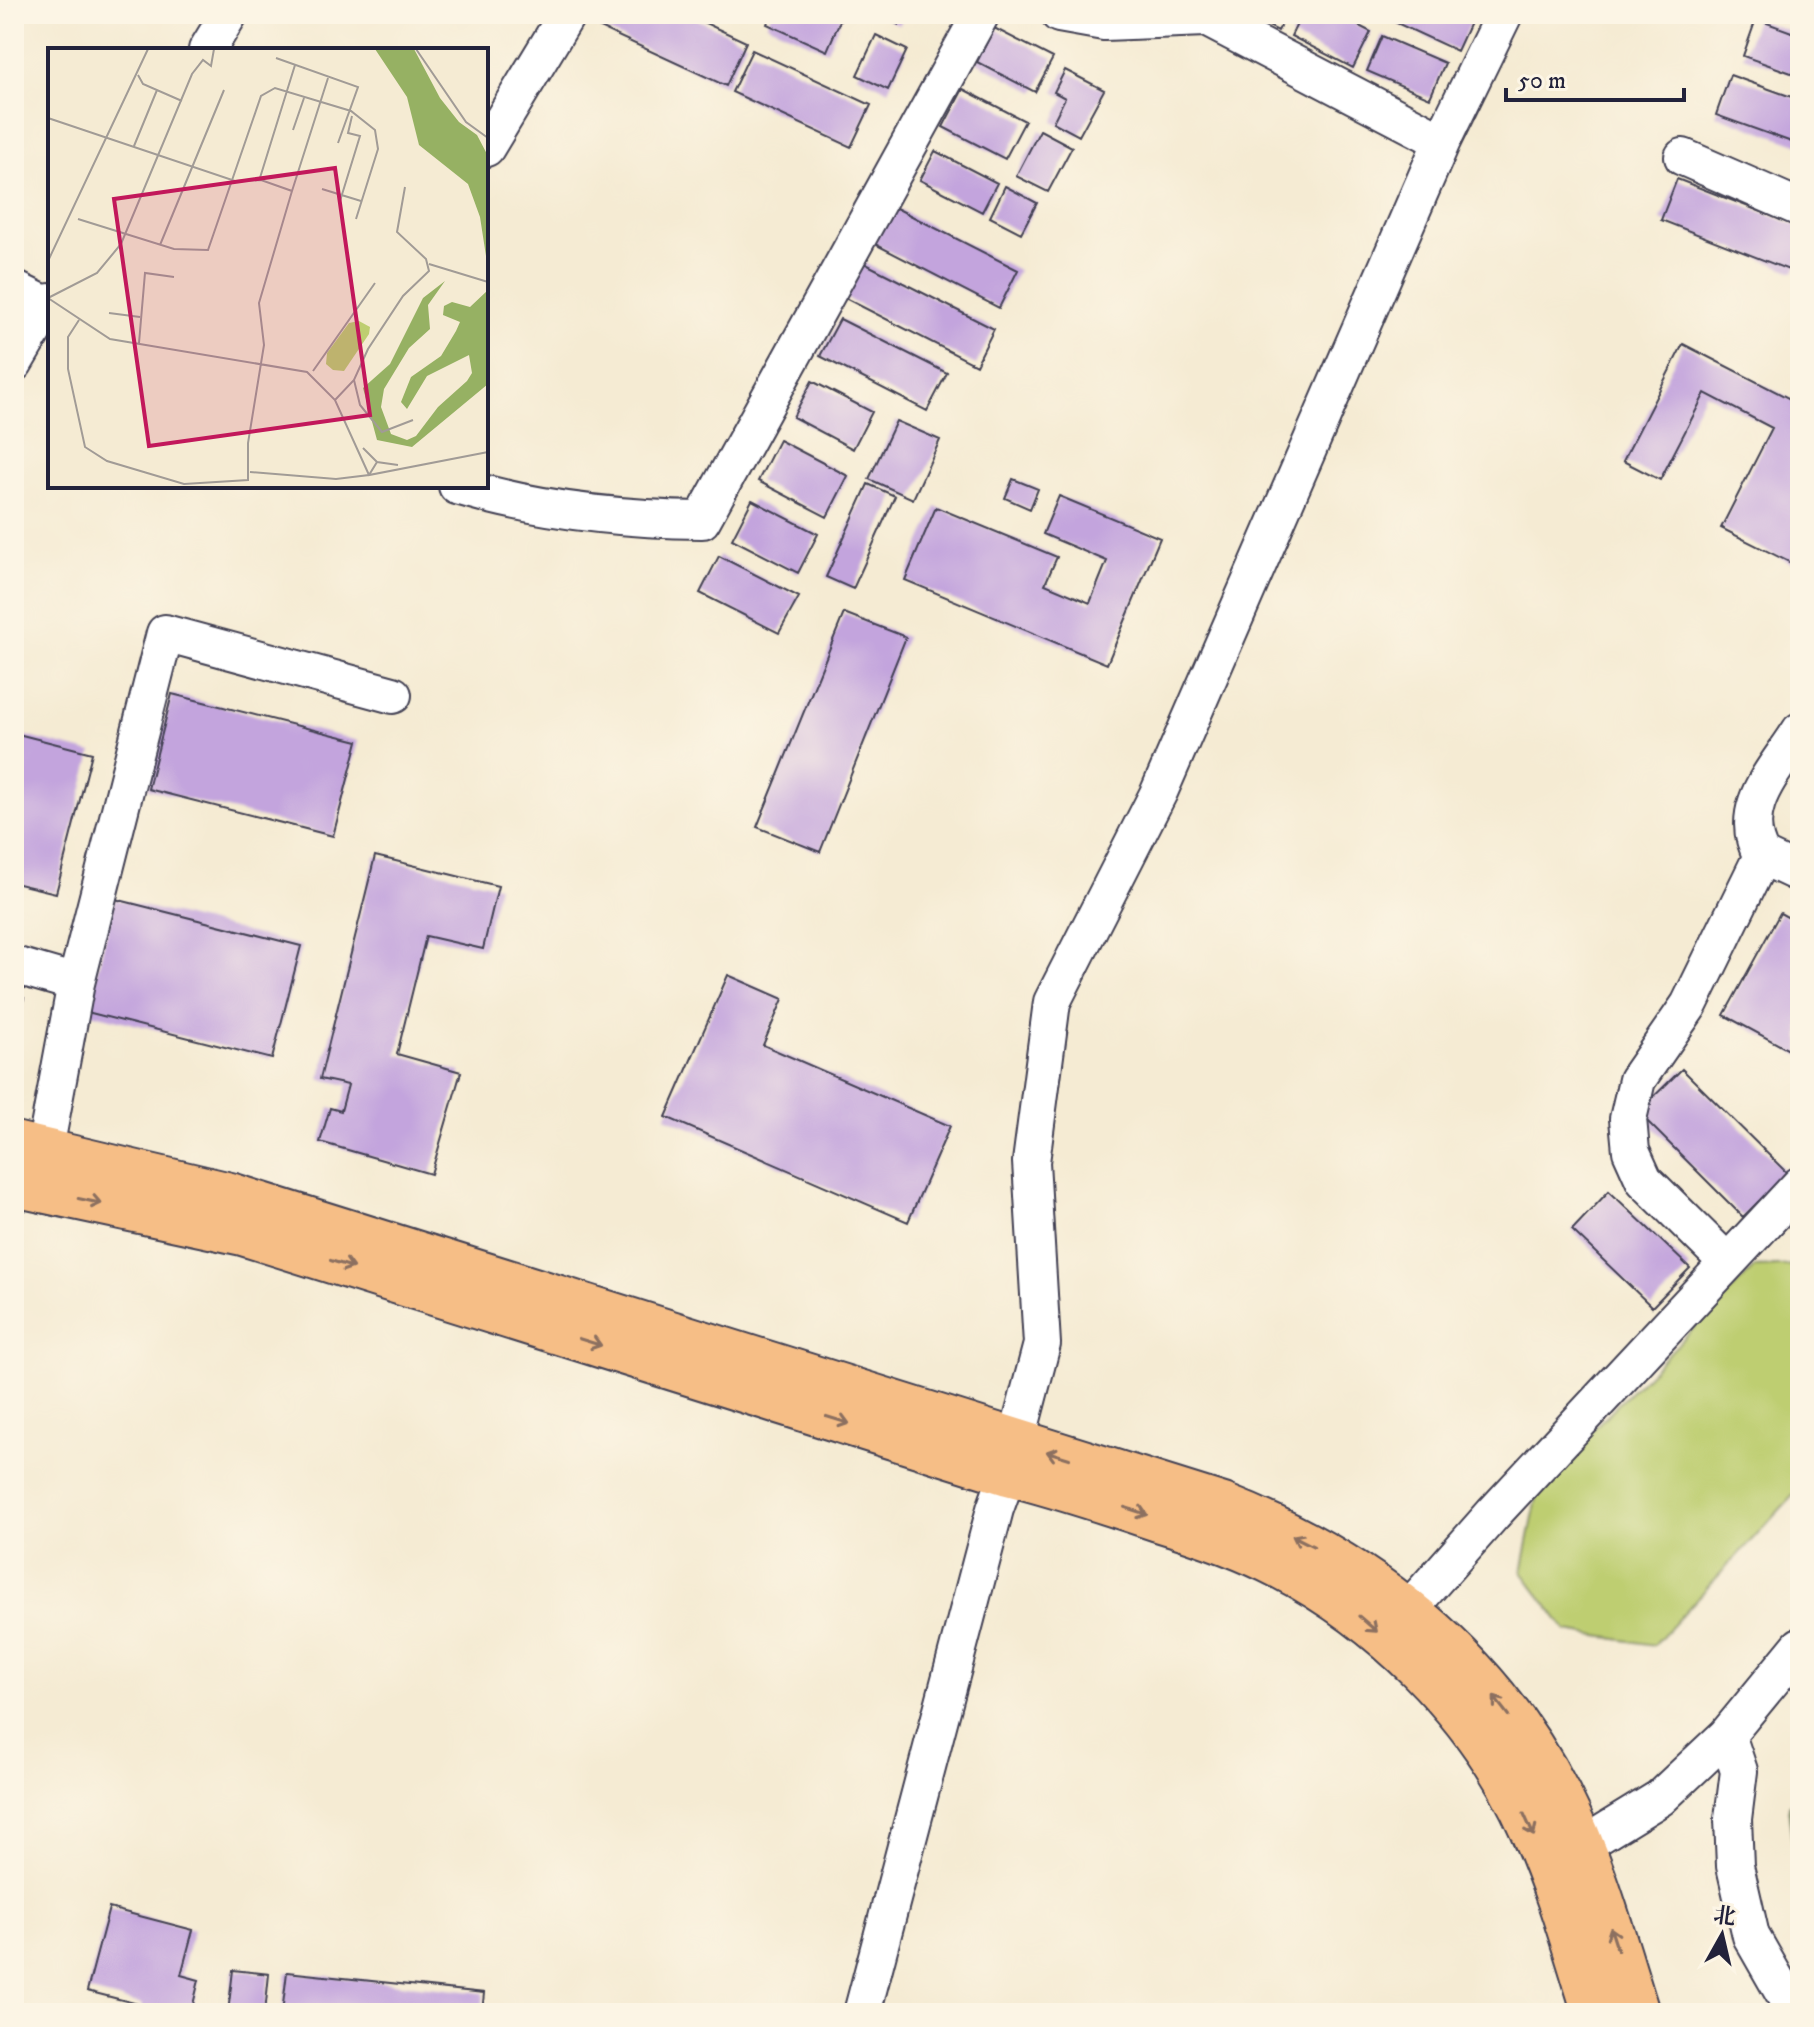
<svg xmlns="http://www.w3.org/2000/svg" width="1814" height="2027" viewBox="0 0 1814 2027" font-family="'IM FELL DW Pica','Noto Serif SC',serif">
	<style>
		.green { fill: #bece71; stroke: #707856; stroke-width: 2 }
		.forest { fill: #96b163; stroke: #5c6a4f; stroke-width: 2 }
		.building { fill: #c3a4dd }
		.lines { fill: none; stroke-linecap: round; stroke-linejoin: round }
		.minor-casing { stroke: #424052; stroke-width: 40 }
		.major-casing { stroke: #424052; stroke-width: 48 }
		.minor { stroke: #fff; stroke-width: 36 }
		.major { stroke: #f6be86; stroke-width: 44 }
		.oneway { stroke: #8c7060 }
		.inset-road { fill: none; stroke: #a19b96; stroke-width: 2 }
		.view { fill: #c2185b; fill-opacity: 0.15; stroke: #c2185b; stroke-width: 4 }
		.inset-edge { fill: none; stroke: #22223b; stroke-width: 4 }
	</style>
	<rect width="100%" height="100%" fill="#fcf5e5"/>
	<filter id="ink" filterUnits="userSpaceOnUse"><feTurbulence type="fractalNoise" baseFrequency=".0125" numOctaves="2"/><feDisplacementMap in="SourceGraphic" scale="16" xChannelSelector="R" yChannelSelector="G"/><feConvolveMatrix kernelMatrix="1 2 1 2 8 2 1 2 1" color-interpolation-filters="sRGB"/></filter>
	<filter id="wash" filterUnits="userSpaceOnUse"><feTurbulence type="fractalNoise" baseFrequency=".006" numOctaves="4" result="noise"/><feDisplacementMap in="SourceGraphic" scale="32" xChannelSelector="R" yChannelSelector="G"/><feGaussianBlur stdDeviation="1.8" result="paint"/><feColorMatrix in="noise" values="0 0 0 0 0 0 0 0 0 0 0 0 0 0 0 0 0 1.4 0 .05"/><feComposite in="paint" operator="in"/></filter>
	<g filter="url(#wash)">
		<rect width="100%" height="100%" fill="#f5ebd3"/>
		<path class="green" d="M 1800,1265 L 1800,1488 L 1654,1645 L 1567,1631 L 1522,1572 L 1540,1482 L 1755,1267 Z"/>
		<path class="forest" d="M 1800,1797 L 1800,1904 L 1788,1806 Z"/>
		<g id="blocks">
			<path class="building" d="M 599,14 L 686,14 L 746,42 L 726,86 L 594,25 Z
				M 771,14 L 838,14 L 842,16 L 827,51 L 767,24 Z
				M 877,14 L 905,14 L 899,25 Z
				M 1246,14 L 1287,14 L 1278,31 Z
				M 1302,14 L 1336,14 L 1371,32 L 1353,68 L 1291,36 Z
				M 1390,14 L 1474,14 L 1457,51 L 1388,19 Z
				M 1756,19 L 1800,35 L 1800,76 L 1743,56 Z
				M 994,28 L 1053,58 L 1035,92 L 977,62 Z
				M 876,35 L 907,50 L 888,90 L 857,75 Z
				M 1382,36 L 1445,63 L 1430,98 L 1367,71 Z
				M 752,50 L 871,105 L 851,147 L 732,92 Z
				M 1065,70 L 1104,90 L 1079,136 L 1053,122 L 1065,98 L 1054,92 Z
				M 1730,75 L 1800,100 L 1800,145 L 1716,115 Z
				M 963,89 L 1025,121 L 1005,159 L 943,127 Z
				M 1040,130 L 1072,147 L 1048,192 L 1016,176 Z
				M 935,151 L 997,183 L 982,212 L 920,180 Z
				M 1677,179 L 1800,227 L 1800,257 L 1794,272 L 1661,220 Z
				M 1005,186 L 1037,203 L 1021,233 L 990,217 Z
				M 892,206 L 1018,270 L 999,308 L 873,243 Z
				M 862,262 L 994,329 L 976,365 L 843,297 Z
				M 840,319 L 947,373 L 927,411 L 820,356 Z
				M 1683,344 L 1800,404 L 1800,557 L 1795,565 L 1721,528 L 1772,428 L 1705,393 L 1660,480 L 1623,461 Z
				M 812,381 L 872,412 L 853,449 L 793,417 Z
				M 896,421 L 940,440 L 913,499 L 869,479 Z
				M 779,440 L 848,476 L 827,517 L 758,481 Z
				M 1013,479 L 1038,489 L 1030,509 L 1005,498 Z
				M 868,484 L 895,496 L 853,589 L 826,577 Z
				M 1059,496 L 1160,538 L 1107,664 L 905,580 L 936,507 L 1057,557 L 1045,584 L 1090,603 L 1107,561 L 1043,534 Z
				M 752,500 L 818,534 L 798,573 L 732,539 Z
				M 719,556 L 799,597 L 779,633 L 700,593 Z
				M 844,613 L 906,637 L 820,852 L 757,827 Z
				M 172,694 L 358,741 L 333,836 L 148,789 Z
				M 14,733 L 92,753 L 56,893 L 14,883 Z
				M 375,856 L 498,886 L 483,949 L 426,936 L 397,1054 L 461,1072 L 431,1174 L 320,1142 L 330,1108 L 341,1111 L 348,1085 L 320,1079 Z
				M 115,899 L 301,946 L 272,1059 L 87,1012 Z
				M 1780,913 L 1800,924 L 1800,1056 L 1724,1015 Z
				M 728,975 L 783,999 L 763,1045 L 950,1126 L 908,1222 L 666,1117 Z
				M 14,996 L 24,998 L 15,1032 L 14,1032 Z
				M 1682,1069 L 1787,1173 L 1743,1217 L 1638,1112 Z
				M 1609,1191 L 1690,1268 L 1652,1307 L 1572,1230 Z
				M 109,1908 L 193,1930 L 181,1975 L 199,1980 L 191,2013 L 140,2013 L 142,2005 L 87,1991 Z
				M 233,1970 L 269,1974 L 265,2013 L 228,2013 Z
				M 287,1972 L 484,1993 L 482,2013 L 282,2013 Z"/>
		</g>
	</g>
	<g filter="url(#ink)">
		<use href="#blocks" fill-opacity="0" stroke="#424052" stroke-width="2"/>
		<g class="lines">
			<g class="minor-casing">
				<path id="minor" d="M 207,50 L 229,14
					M 1442,141 L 1504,14
					M 486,148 L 567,14
					M 1683,157 L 1800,208
					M 14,289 L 50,307
					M 14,363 L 50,302
					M 457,486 C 537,510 619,519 702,520 L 981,14
					M 1762,856 C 1735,809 1775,771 1800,731
					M 14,965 L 76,983
					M 40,1176 L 76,983 L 165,633 L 393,695
					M 1727,1262 L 1644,1180 L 1631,1151 L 1628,1119 L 1637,1080 L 1689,1005 L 1762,856 L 1800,874
					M 1408,1610 L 1493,1514 L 1800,1185
					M 1727,1735 L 1739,1771 L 1733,1819 L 1735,1866 L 1751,1936 L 1795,2013
					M 1559,1860 L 1660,1798 L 1727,1735 L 1800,1646
					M 862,2013 L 995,1509 L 1008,1473 L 1042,1344 L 1031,1162 L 1052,1002 L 1159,792 L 1442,141 L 1206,18 L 1104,22 L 1059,14"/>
			</g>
			<g class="major-casing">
				<path id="major" d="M 14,1144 L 230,1195 L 1223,1506 C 1366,1562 1489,1657 1559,1796 C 1594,1865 1614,1940 1637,2013
					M 14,1184 L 243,1233 L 1008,1473 C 1059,1486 1108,1502 1158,1519 C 1201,1532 1242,1546 1282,1567 C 1382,1619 1471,1707 1522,1808 C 1554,1873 1574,1944 1595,2013"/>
			</g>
			<use href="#minor" class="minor"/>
			<use href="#major" class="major"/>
		</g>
		<defs><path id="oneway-shaft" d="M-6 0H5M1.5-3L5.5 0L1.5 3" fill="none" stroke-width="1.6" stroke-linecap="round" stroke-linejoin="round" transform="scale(2)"/></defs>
		<g class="oneway">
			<use href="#oneway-shaft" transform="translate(90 1201) rotate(12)"/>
			<use href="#oneway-shaft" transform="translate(342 1264) rotate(17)"/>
			<use href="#oneway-shaft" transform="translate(590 1342) rotate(17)"/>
			<use href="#oneway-shaft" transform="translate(838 1420) rotate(17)"/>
			<use href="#oneway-shaft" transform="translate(1058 1455) rotate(-163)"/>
			<use href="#oneway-shaft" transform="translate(1136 1511) rotate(18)"/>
			<use href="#oneway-shaft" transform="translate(1303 1541) rotate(-153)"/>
			<use href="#oneway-shaft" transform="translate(1368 1624) rotate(41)"/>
			<use href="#oneway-shaft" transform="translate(1501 1706) rotate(-128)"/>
			<use href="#oneway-shaft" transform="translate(1529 1825) rotate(66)"/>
			<use href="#oneway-shaft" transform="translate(1614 1939) rotate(-108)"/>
		</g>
	</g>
	<g transform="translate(48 48)">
		<rect width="440" height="440" fill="#f5ebd3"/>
		<path d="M 311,273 L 322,279 L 321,286 L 296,323 L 285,322 L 278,316 L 279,305 L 301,275 Z" fill="#bece71"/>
		<path d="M 327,1 L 366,1 L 392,50 L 411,74 L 429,87 L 440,108 L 440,221 L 432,169 L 420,136 L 371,97 L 359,49 ZM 397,233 L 380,257 L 382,281 L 361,300 L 336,341 L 333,359 L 343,386 L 359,392 L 368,388 L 390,359 L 419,333 L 424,325 L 421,307 L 379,328 L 359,361 L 353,354 L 363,329 L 393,308 L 408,283 L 412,274 L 395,267 L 396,258 L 404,254 L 422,259 L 440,242 L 440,336 L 364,399 L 329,392 L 315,340 L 342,316 L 375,250 Z" fill="#96b163"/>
		<path class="inset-road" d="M 368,1 L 418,74 L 440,90M 228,10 L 310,39 L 290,95M 90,27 L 95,36 L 134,53M 0,70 L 187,133 L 213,132 L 244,143 L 211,255 L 216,297 L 200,395 L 200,432 L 136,436 L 59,413 L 37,399 L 20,321 L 20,289 L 31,272M 245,82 L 256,50M 86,98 L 109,42M 211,133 L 247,17M 274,141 L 313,153M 244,143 L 280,30M 292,153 L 312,88 L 300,85 L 304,68M 30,171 L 126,201 L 160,202 L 213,48 L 227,40 L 303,63 L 327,82 L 330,101 L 308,171M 112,197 L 176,42M 0,213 L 100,1M 381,216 L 440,234M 0,250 L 49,225 L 73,196 L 144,26 L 155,12 L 163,18 L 166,1M 0,250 L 62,291 L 259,324 L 287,352 L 321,427 L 440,404M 61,265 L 92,269M 91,295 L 97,225 L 126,229M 265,323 L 327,235M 306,332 L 312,357 L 334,384 L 365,372M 287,352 L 306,332 L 320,301 L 355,248 L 381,223 L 378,211 L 349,184 L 357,139M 315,400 L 329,414 L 350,417M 202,424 L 288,431 L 321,427 L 329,414"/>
		<path class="view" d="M 287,120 L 322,367 L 101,398 L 66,151 Z"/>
		<rect width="440" height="440" class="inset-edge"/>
	</g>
	<rect width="1814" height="2027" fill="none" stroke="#fcf5e5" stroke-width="48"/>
	<g transform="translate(1722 1935) rotate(8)" stroke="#fcf5e5" stroke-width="6" paint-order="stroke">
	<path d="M0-6L14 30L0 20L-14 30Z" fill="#22223b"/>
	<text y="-12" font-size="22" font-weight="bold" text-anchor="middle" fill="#22223b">北</text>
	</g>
	<path d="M1506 88v12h178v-12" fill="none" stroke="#22223b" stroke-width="4"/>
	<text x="1518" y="88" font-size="24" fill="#22223b" stroke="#fcf5e5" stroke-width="6" paint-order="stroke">50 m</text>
</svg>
